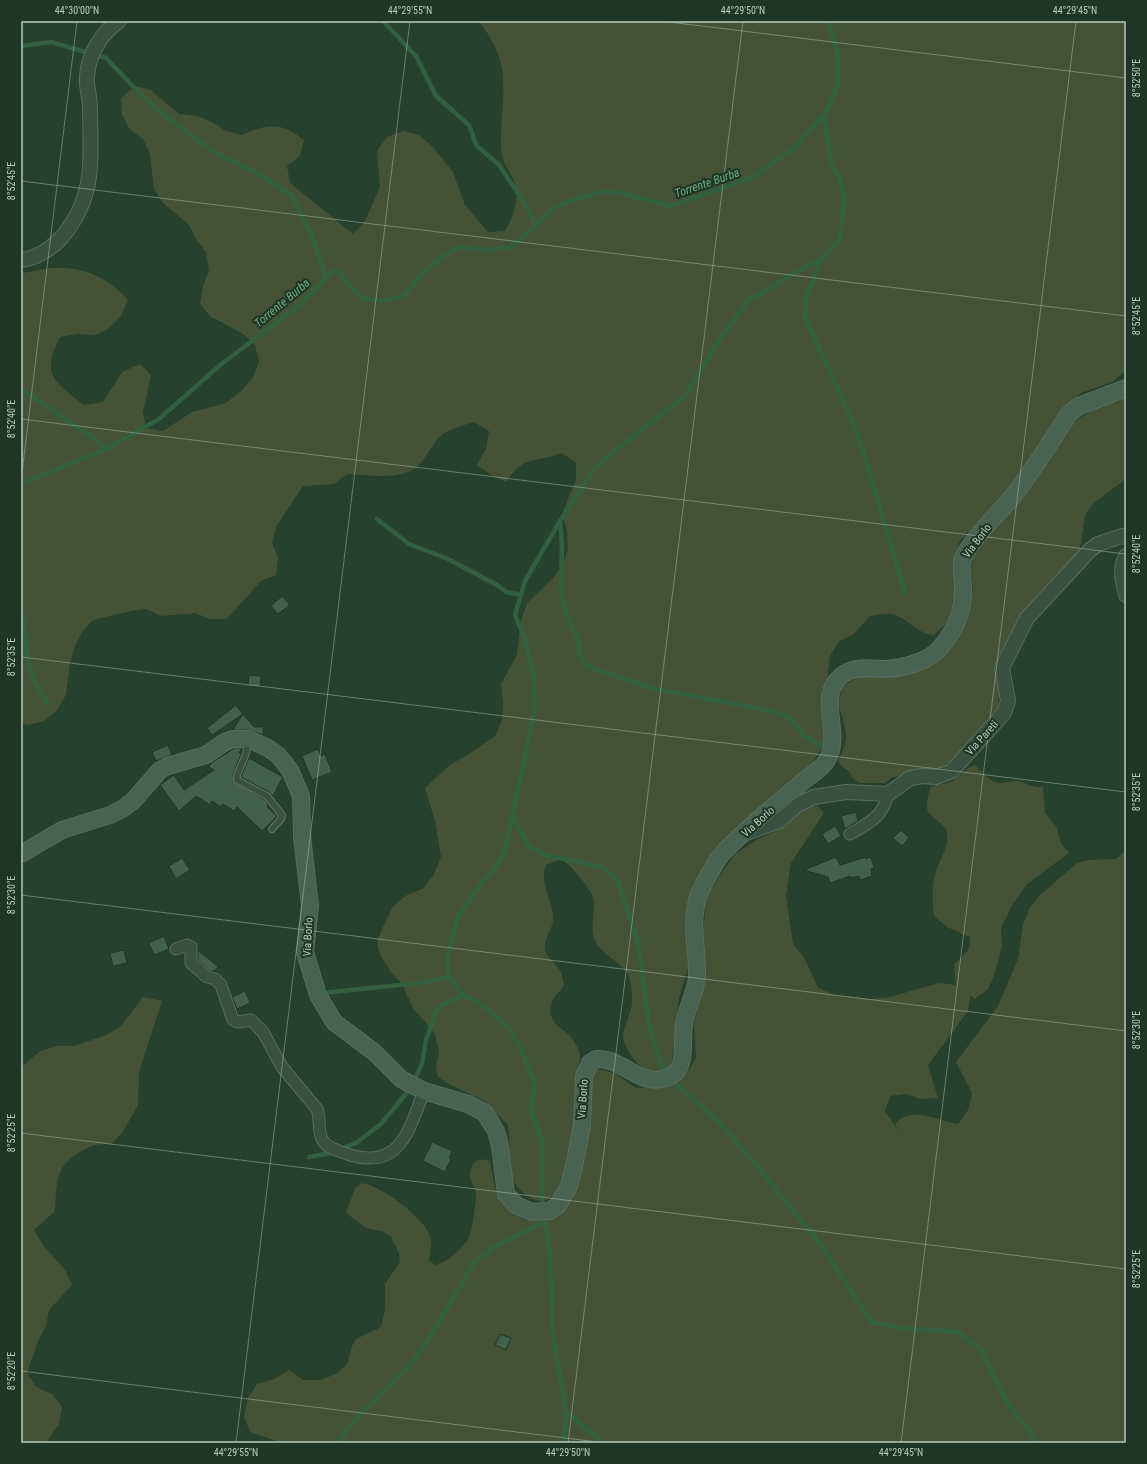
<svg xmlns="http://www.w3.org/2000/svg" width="1147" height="1464" viewBox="0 0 1147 1464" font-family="'Roboto Condensed',sans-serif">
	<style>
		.green { fill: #445336 }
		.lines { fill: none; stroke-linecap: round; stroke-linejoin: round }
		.stream { stroke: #335f3e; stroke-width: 4.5 }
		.building { fill: #42604a; stroke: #213827 }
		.service-casing { stroke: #586e5e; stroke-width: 8 }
		.minor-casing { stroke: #586e5e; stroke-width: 13 }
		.tertiary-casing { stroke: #586e5e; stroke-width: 16 }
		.secondary-casing { stroke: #586e5e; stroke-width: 18 }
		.service { stroke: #3a5140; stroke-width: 5.5 }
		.minor { stroke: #3a5140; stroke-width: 11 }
		.tertiary { stroke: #3a5140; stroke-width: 14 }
		.secondary { stroke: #486450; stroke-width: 16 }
		.ticks { fill: none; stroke: #b7cbbc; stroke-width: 1; stroke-opacity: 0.45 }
		.labels { text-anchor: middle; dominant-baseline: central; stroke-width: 4; stroke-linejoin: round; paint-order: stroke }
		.street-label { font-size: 11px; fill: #b7cbbc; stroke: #1f3625 }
		.water-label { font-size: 12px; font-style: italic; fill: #71a97e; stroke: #1f3625 }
		.neatline { fill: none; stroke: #b7cbbc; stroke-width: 1.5 }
		.ticks-label { font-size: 10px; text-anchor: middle; fill: #b7cbbc }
	</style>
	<rect width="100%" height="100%" fill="#26412c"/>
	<path class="green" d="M 478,21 L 1126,21 L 1126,370 L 1112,382 L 1081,393 L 1068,405 L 1017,481 L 959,542 L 955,567 L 955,602 L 946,624 L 934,635 C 918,634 909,620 895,615 C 887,612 878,615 870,616 L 853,635 L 838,642 L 830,656 L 827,681 L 821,700 L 826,736 L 821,750 L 807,771 L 716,850 L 689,965 L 679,998 L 672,1061 L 666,1072 C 649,1074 637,1067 629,1052 C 626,1047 623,1042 623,1035 C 624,1026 629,1018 631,1009 C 633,1000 632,988 630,979 C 626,964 606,958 596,943 C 589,931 595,914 594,901 C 592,889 571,865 561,859 L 546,865 C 538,886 555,901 553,921 C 552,930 544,938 545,948 C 545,956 554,961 558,968 C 562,973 563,979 564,985 C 560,992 552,997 551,1005 C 547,1023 562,1027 572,1038 C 575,1042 579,1050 580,1054 C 581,1059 576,1074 575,1081 C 574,1093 577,1105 576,1117 C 576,1134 565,1186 552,1197 C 538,1209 516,1190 512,1177 L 508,1125 L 484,1101 L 445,1082 L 438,1077 L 436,1068 L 439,1051 L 435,1034 L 413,1008 L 402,984 L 390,971 L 381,956 L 378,948 L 378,939 L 381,931 L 393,906 L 407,895 L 424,888 L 434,874 L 441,857 L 435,821 L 425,788 L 451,764 L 466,756 L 495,736 L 502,720 L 503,703 L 501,684 L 517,655 L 521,620 L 527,603 L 552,579 L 562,566 L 568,549 L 567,531 L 562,514 L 576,480 L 576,463 L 562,453 C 534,464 526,453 506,482 L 491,475 L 477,465 L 486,449 L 489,431 L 474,422 C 465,425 452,428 443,434 C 430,444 425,466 408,472 C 389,479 367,475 347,474 L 334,484 L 303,486 L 276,527 L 272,543 L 278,558 L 276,575 L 261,581 L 227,619 L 210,619 L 195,613 L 161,616 L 146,609 L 131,611 L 93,620 L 82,632 L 75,646 L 70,663 L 66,695 L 57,710 L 44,721 L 29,725 L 21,723 L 21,273 C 31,272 41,269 51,268 C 82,266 108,277 128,300 L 121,316 L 109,328 L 95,335 L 77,334 L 60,337 C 40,375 55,382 84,405 L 103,402 L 122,372 L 140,364 L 151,375 L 143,412 L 146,428 L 163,431 L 192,412 L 226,403 L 241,391 L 253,378 L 259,361 L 255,345 L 242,333 L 211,317 L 200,304 L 203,286 L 209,270 L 206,252 L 196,239 L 189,225 L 163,203 L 154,189 L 150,154 L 143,139 L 130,130 L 122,114 L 121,98 L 135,86 L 151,90 L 179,114 L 197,116 L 212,122 L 226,131 L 242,135 C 268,123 281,122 304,140 L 300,156 L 287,166 L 290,183 L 353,234 L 365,221 L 380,187 L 377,151 L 387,137 L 403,131 L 419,135 L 432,146 L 453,172 L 465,205 L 488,232 L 505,231 C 514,215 521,197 513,179 C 508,169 501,159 501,148 C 500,98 516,65 478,21 Z
		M 1126,398 L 1126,479 L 1095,502 L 1089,509 L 1085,516 L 1080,549 L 1076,556 L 1066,568 L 1035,598 L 1021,618 L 996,675 L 999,691 L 998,707 L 994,714 L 980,728 L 952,761 L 939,768 L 918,770 L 891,778 L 885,783 L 860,783 L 853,779 L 849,771 L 842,767 L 838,761 L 845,745 L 846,736 L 845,727 L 838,703 L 843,687 L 857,677 L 866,674 L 900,674 L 965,623 L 973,588 L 971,570 L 974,552 L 1074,422 L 1093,409 Z
		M 975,765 C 982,772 992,785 1003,783 C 1009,782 1013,780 1019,781 C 1028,784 1032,788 1043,787 L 1045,813 L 1056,826 L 1061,843 L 1069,853 L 1027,884 L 1012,905 L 1001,928 L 1002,946 L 994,976 L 988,989 L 975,999 L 970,995 L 968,1011 L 928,1065 L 938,1098 L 921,1099 L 906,1094 L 890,1096 L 885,1111 L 899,1132 L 895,1124 C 912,1105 937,1121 958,1124 L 968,1110 L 972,1093 L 956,1062 L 998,1006 L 1018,959 L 1023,925 L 1029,909 L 1040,895 L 1077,863 L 1088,860 L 1116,859 L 1126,850 L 1126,1443 L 282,1443 L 250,1432 L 244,1416 L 248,1398 L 257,1384 L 274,1379 L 289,1370 L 303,1380 L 320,1380 L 336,1374 L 348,1363 L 352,1346 L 356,1339 L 381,1327 L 385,1310 L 385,1284 L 400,1262 L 399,1253 L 391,1237 L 384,1232 L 366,1228 L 346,1213 L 355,1188 L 362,1183 C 381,1186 424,1217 430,1236 C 432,1242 430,1253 429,1261 L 436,1265 C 449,1261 462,1249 469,1238 C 472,1232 476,1203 476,1195 C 476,1186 467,1179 471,1169 C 474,1159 482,1158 490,1161 C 496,1191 494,1202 523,1218 C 530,1222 538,1222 546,1220 C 591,1208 587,1113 590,1077 L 598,1069 L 614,1073 L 636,1088 L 670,1086 L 687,1073 L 696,1058 L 694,1024 L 706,975 L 702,951 L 706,896 L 735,854 L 758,839 L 784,827 L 805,808 L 818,806 L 824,813 L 791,863 L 786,896 L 793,944 L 804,957 L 818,988 L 835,995 L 871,999 L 890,997 L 939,983 L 956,985 L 954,965 C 964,953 971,954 970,937 L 947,927 L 934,916 C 932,904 932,883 936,872 C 941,855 949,849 947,830 C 930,810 922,819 930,788 C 938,783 947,785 954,780 C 962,775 965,768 975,765 Z
		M 143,997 L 162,1001 L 139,1072 L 138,1105 L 122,1133 L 111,1144 C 94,1144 93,1145 78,1153 C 54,1168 57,1185 55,1211 L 34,1230 L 43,1245 L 65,1270 L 72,1285 L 49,1310 L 46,1326 L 38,1341 L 27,1373 L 36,1387 L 52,1394 L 62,1407 L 59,1424 L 46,1443 L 21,1443 L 21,1067 L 40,1051 L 57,1046 L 74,1046 L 106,1035 L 121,1026 Z"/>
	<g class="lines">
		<path class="stream" d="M 383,21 L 416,56 L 436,96 L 469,125 L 476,145 L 499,165 L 525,204 L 536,225
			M 21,46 L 51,42 L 106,58 L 151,105 L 214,152 L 257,173 L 291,195 L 311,233 L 326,278
			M 822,259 L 806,297 L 805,318 L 845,404 L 862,447 L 905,593
			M 21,389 L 108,448
			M 21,484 L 108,448 L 159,419 L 219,366 L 301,304 L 333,271 L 339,272 L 353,289 L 364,299 L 384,301 L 405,295 L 420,276 L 442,257 L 458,247 L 485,250 L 511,247 L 539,223 L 553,208 L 567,202 L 601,192 L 620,193 L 671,206 L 753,177 L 795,147 L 824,115 L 829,105 L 838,85 L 838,54 L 828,21
			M 377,519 L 409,544 L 448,559 L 497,585 L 506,592 L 521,595
			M 560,521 L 562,544 L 561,592 L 565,610 L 579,642 L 579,653 L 584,664 L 597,670 L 655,689 L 772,711 L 790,718 L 805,736 L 826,749
			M 21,612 C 26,626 26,641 27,656 C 30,675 37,689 48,704
			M 512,816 L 529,847 L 545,855 L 602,867 L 617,879 L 638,942 L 649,1025 L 661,1065 L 678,1086 L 718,1121 L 762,1172 L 821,1245 L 871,1322 L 902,1328 L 958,1332 L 981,1350 L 1006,1401 L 1038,1443
			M 322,993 L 419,983 L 449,977
			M 309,1157 L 330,1153 L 356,1143 L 381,1124 L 409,1090 L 422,1064 L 426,1040 L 437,1010 L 440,1006 L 463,995
			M 566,1412 L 595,1436 L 600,1443
			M 337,1443 L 358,1417 L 415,1359 L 432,1334 L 474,1263 L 495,1246 L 545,1222
			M 564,1443 L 566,1412 L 553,1335 L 550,1252 L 542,1205 L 542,1141 L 531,1111 L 535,1084 L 521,1049 L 509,1027 L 479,1003 L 463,995 L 449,977 L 447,958 L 458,917 L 479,886 L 497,865 L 505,850 L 535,709 L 534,677 L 525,639 L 515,615 L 525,581 L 560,521 L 596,466 L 686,395 L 717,343 L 749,300 L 807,266 L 822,259 L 840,238 L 844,199 L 839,177 L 831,163 L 824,115"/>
	</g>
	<path class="building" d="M 282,596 L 290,605 L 278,614 L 271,606 Z
		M 249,675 L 261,676 L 260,687 L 248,686 Z
		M 236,705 L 243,714 L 212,735 L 207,728 Z
		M 243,714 L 254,727 L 263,727 L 263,735 L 248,730 L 233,730 Z
		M 168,745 L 172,755 L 156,761 L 152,752 Z
		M 235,748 L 242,748 L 239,753 L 241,754 L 233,774 L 234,782 L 264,799 L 268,804 L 267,807 L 277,816 L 262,831 L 237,807 L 234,811 L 223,804 L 221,807 L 212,801 L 210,805 L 196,796 L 179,811 L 160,785 L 174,775 L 184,790 L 214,770 L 209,767 L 211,763 Z
		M 318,749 L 321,756 L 325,754 L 332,772 L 312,780 L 302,756 Z
		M 249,758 L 283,777 L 273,796 L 269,792 L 241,777 Z
		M 856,812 L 858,821 L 845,829 L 841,816 Z
		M 835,826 L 841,836 L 828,844 L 822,834 Z
		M 901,830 L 909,838 L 902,846 L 893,838 Z
		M 836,857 L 840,865 L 866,857 L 866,859 L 871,857 L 874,868 L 871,869 L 872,876 L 860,880 L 859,876 L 850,878 L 850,876 L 830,883 L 828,877 L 804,870 Z
		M 182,858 L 190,870 L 176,879 L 169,866 Z
		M 164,936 L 169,949 L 154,955 L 149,943 Z
		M 124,950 L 127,963 L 113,966 L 110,953 Z
		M 198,951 L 207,957 L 218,967 L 214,971 L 210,971 L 198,960 Z
		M 245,991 L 250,1003 L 237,1009 L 232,997 Z
		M 432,1142 L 452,1151 L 449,1158 L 451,1159 L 445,1172 L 423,1161 Z
		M 500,1334 L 511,1338 L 506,1350 L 495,1345 Z"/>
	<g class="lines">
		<g class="service-casing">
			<path id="service" d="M 248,740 L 246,754 L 237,775 L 237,780 L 267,796 L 282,815 L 281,819 L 272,829"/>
		</g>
		<g class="minor-casing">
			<path id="minor" d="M 850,834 C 870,822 882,818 888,794
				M 176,949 L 187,945 L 191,947 L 191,963 L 207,977 L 215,979 L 221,985 L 233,1020 L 237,1022 L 251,1020 L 263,1032 L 282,1067 L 317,1109 C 321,1119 317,1132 323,1141 C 328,1149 342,1152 350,1155 C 401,1170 409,1129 424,1091"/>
		</g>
		<g class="tertiary-casing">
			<path id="tertiary" d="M 21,260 C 36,259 52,248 62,237 C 77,219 86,199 89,177 C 92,157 90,127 90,107 C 90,97 86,87 87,77 C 88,55 101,33 119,21
				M 1126,556 C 1119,570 1123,581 1126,595
				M 746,833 L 779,821 L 797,805 L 814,797 L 846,792 L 888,794 L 910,778 L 923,776 L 936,777 L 952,771 L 1004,713 L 1008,701 L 1002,668 L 1027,618 L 1090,550 L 1098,544 L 1122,536 L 1126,537"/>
		</g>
		<g class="secondary-casing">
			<path id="secondary" d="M 21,854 L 62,830 L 110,815 L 122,809 L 133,801 L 160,770 L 168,766 L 206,755 L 225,742 L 233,739 L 248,739 L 268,748 L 278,755 L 290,770 L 301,796 L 302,836 L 310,906 L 305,952 L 318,995 L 334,1022 L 374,1052 L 401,1079 L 424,1091 L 468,1104 L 485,1113 L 496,1131 L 500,1146 L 506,1194 L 516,1205 L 532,1212 L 550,1211 L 558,1205 L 569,1186 L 575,1162 L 582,1124 L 584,1076 L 590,1063 L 596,1059 C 621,1057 639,1087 666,1078 C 689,1071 681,1043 684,1025 C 686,1008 696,993 697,976 C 698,952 691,930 696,906 C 697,896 703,885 708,876 C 713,869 717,859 723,853 C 745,829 775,806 800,784 C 809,775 820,772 827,760 C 843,734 816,697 841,676 C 855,665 868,669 885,669 C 903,668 928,662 940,648 C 957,628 964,610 963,584 C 962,575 960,564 964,556 C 972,538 1001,511 1014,495 C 1034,469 1051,441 1069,414 L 1079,406 L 1126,388"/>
		</g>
		<use href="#service" class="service"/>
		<use href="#minor" class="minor"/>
		<use href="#tertiary" class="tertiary"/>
		<use href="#secondary" class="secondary"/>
	</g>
	<path class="ticks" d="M 661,21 L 1126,78M 21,181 L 1126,316M 21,419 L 1126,554M 21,481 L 77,21M 21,657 L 1126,792M 21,895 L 1126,1031M 21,1133 L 1126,1269M 21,1371 L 606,1443M 236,1443 L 410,21M 568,1443 L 743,21M 901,1443 L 1076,21"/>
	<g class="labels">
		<g class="street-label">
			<text transform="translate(977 541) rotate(-53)">Via Borlo</text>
			<text transform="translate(982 738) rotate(-48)">Via Pareti</text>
			<text transform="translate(758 822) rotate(-42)">Via Borlo</text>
			<text transform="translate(308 937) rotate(-87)">Via Borlo</text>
			<text transform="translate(583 1099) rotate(-86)">Via Borlo</text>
		</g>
		<g class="water-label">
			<text transform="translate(707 183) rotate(-19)">Torrente Burba</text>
			<text transform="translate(282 303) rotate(-40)">Torrente Burba</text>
		</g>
	</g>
	<rect width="1147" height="1464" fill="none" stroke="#1f3625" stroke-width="44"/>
	<rect x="22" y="22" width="1103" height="1420" class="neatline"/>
	<g class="ticks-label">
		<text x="77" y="14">44°30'00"N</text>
		<text x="410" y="14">44°29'55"N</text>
		<text x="743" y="14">44°29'50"N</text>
		<text x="1075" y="14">44°29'45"N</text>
		<text transform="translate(1136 78) rotate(-90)" y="4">8°52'50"E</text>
		<text transform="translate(11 181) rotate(-90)" y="4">8°52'45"E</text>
		<text transform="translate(1136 316) rotate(-90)" y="4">8°52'45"E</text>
		<text transform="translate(11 419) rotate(-90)" y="4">8°52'40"E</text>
		<text transform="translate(1136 554) rotate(-90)" y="4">8°52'40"E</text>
		<text transform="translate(11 657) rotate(-90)" y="4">8°52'35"E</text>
		<text transform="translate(1136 792) rotate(-90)" y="4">8°52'35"E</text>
		<text transform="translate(11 895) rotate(-90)" y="4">8°52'30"E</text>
		<text transform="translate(1136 1030) rotate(-90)" y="4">8°52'30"E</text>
		<text transform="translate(11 1133) rotate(-90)" y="4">8°52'25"E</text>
		<text transform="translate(1136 1269) rotate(-90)" y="4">8°52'25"E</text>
		<text transform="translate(11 1371) rotate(-90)" y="4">8°52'20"E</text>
		<text x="236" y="1456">44°29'55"N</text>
		<text x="568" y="1456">44°29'50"N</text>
		<text x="901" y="1456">44°29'45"N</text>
	</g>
</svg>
